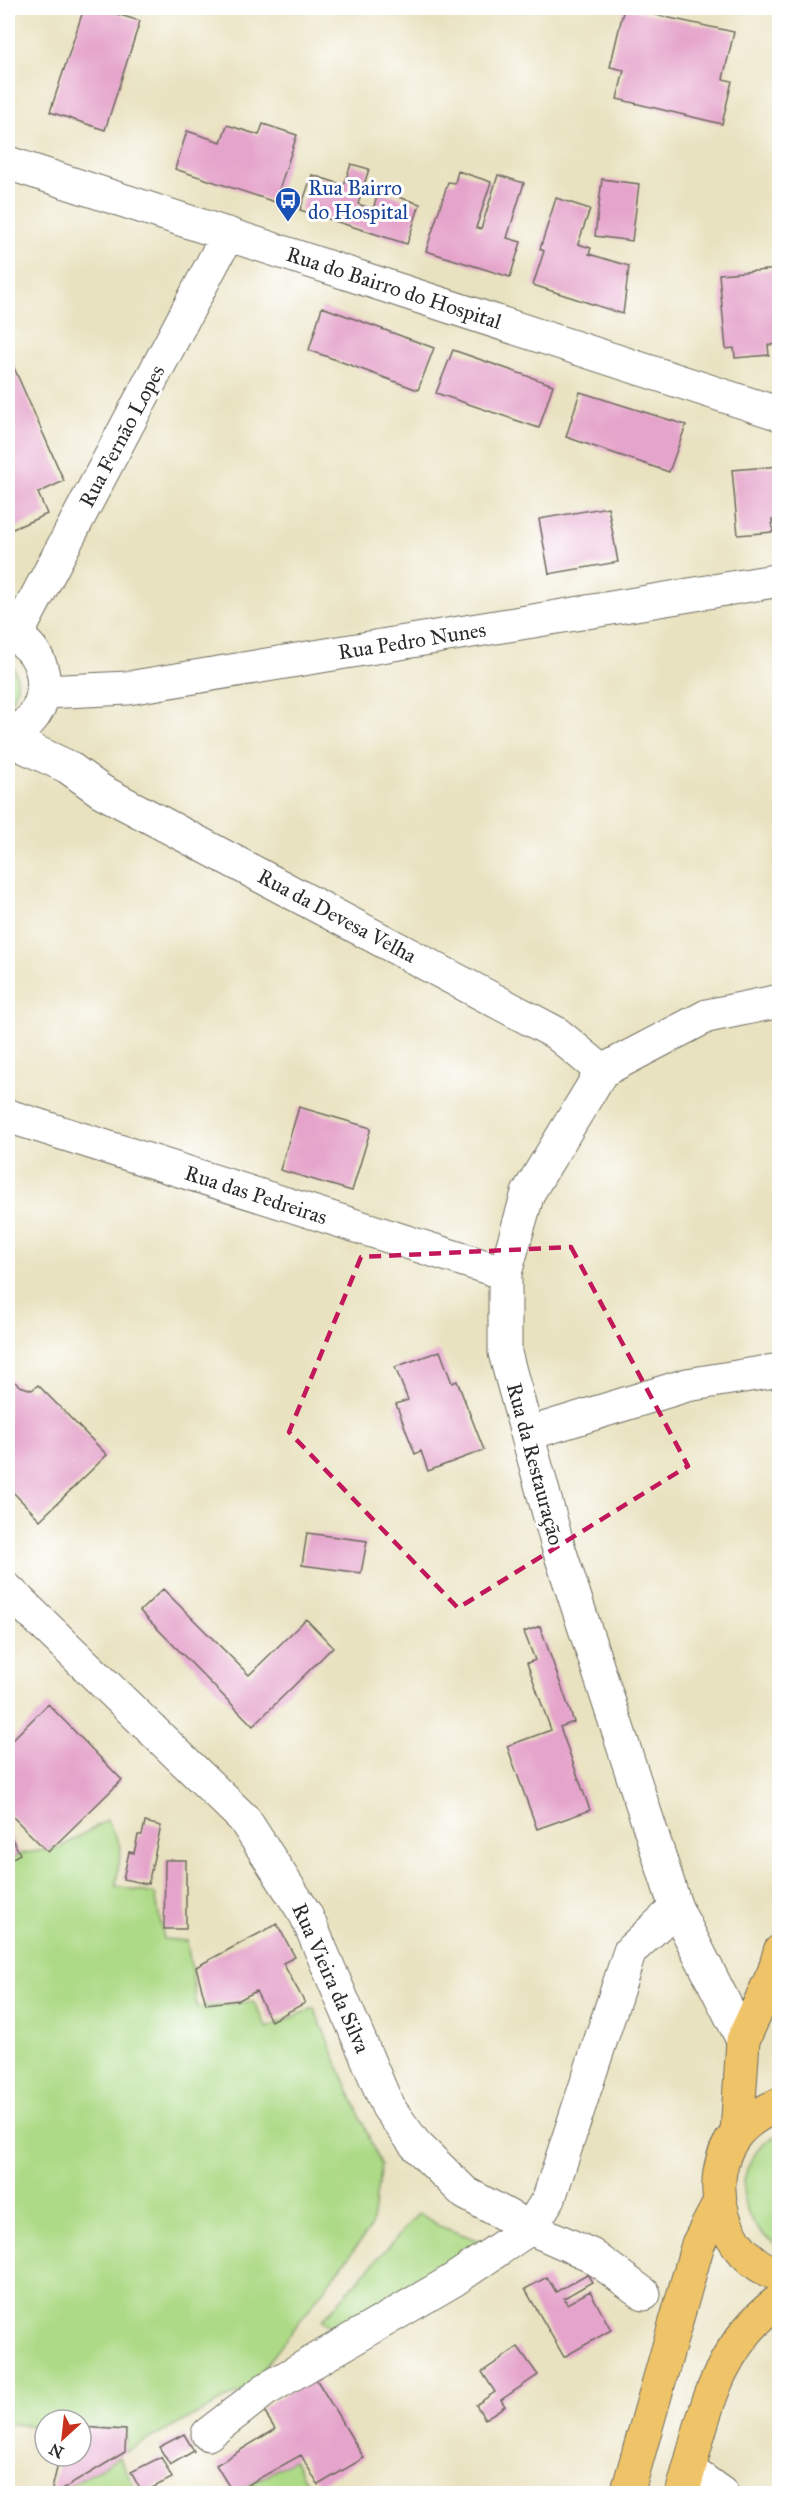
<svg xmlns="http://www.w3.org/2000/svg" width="787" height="2501" viewBox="0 0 787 2501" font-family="'IM FELL Great Primer',serif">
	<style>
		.green { fill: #adda86; stroke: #6c8258; stroke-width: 1.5 }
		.building { fill: #e5a4cb }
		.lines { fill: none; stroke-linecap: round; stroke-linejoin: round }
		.minor-casing { stroke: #6e6b5f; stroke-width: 35 }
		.major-casing { stroke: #6e6b5f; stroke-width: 35 }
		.minor { stroke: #fff; stroke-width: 33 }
		.major { stroke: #efc469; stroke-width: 33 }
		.marked { fill: none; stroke: #c2185b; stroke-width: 4.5; stroke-dasharray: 12 8; stroke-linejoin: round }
		.labels { text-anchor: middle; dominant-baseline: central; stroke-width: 6; stroke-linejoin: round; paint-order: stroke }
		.transit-label { font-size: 21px; fill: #164399; stroke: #fff; text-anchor: start }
		.street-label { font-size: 21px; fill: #2b2b2b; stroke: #fff }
	</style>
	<rect width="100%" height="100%" fill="#fff"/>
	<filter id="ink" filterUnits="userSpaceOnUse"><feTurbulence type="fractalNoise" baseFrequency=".0167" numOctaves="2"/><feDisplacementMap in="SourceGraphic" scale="12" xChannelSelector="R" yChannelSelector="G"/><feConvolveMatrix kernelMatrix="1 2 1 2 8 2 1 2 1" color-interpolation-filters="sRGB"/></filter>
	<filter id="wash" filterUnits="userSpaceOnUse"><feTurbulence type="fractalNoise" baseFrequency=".008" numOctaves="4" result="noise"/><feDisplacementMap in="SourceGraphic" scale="24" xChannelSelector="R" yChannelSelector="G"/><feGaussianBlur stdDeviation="1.35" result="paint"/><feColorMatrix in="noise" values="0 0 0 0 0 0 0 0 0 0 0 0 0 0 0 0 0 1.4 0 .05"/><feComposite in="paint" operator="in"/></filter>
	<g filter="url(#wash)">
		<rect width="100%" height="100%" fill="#e9e2c0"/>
		<path class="green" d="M 8,661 C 21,674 20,691 8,705 Z
			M 107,1820 L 121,1848 L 116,1886 L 155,1894 L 164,1939 L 187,1941 L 197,2008 L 253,2001 L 267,2028 L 314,2008 L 381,2166 L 371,2227 L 250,2387 L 125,2452 L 126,2430 L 81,2427 L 81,2420 L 45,2420 L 45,2426 L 8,2424 L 8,1861 L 20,1854 L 61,1847 Z
			M 779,2134 L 779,2246 C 769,2239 758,2233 752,2221 C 733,2191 747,2148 779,2134 Z
			M 419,2213 L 439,2226 L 492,2245 L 338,2332 L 322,2320 Z
			M 119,2457 L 138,2493 L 57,2493 Z
			M 293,2460 L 313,2493 L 236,2493 Z"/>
		<g id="blocks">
			<path class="building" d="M 8,8 L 14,8 L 8,26 Z
				M 84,8 L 97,8 L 140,21 L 105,130 L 50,112 Z
				M 624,8 L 734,32 L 723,79 L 732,81 L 722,124 L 617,99 L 624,70 L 610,67 Z
				M 263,124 L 297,135 L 275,202 L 175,169 L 187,131 L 221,142 L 227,125 L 259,135 Z
				M 351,164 L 369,169 L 358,204 L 373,209 L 379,191 L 420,204 L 407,244 L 300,210 L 312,175 L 344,185 Z
				M 458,171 L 491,182 L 476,228 L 481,229 L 498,175 L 524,183 L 507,238 L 521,242 L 510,277 L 426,251 L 448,182 L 455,183 Z
				M 602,179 L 639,184 L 632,241 L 595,236 Z
				M 556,198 L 590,209 L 578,244 L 591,248 L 589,254 L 629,266 L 623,314 L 533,285 L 544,251 L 540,249 Z
				M 779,269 L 780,344 L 768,345 L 769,355 L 735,358 L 734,348 L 726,349 L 719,274 Z
				M 322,307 L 434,348 L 418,390 L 309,350 Z
				M 453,350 L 553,385 L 539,428 L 436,393 Z
				M 8,354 L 64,481 L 38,493 L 47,514 L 8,531 Z
				M 580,392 L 686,425 L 669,472 L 566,437 Z
				M 780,466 L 780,520 L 772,520 L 773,532 L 738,535 L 732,470 Z
				M 608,507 L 618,562 L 549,574 L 539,519 Z
				M 299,1107 L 371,1128 L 352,1191 L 280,1170 Z
				M 440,1351 L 452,1383 L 457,1381 L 484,1450 L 428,1471 L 421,1451 L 415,1454 L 396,1404 L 408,1400 L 395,1367 Z
				M 8,1377 L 20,1386 L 32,1390 L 38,1385 L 107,1455 L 40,1520 L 8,1487 Z
				M 307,1533 L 367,1541 L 361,1573 L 302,1565 Z
				M 163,1589 L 249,1675 L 306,1619 L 333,1647 L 253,1726 L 140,1611 Z
				M 540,1626 L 574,1722 L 560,1727 L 590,1810 L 537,1829 L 507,1746 L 551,1730 L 527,1663 L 535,1660 L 524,1632 Z
				M 48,1704 L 122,1780 L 48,1852 L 8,1812 L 8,1744 Z
				M 145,1822 L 161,1826 L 148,1884 L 123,1879 L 129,1852 L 134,1853 L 138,1835 L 142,1835 Z
				M 8,1831 L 20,1854 L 8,1861 Z
				M 165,1860 L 186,1860 L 186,1929 L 164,1929 Z
				M 277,1924 L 295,1957 L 283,1963 L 305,2003 L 271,2021 L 256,1991 L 239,2000 L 206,2004 L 196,1967 Z
				M 587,2274 L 592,2282 L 564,2298 L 567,2304 L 590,2291 L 611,2330 L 564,2357 L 525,2289 L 547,2277 L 556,2292 Z
				M 518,2347 L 538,2375 L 501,2400 L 505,2406 L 485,2419 L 476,2405 L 495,2392 L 482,2372 Z
				M 315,2377 L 364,2458 L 318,2485 L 301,2455 L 233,2493 L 216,2465 L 275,2429 L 262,2408 Z
				M 81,2427 L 126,2430 L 125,2452 L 57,2493 L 51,2493 L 60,2456 L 81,2456 Z
				M 184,2434 L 194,2451 L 170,2465 L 159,2447 Z
				M 161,2457 L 172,2478 L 142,2493 L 131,2472 Z"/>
		</g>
	</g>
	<g filter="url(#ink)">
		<use href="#blocks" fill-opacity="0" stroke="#6e6b5f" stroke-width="1.5"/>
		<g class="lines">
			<g class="minor-casing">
				<path id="minor" d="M 8,163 L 780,414
					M 8,634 C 55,649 56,719 8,734
					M 16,636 L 228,234
					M 44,692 L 128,688 L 780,580
					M 8,739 L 68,767 L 101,791 L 556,1033 L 602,1071
					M 8,1116 L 505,1273
					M 527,1434 L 687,1385 L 780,1370
					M 8,1590 L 244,1819 L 306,1915 L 388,2107 L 415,2144 L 465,2193 L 530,2228 L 591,2255 L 644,2294
					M 743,2040 L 676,1908 L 557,1543 L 505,1353 L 505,1273 L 528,1193 L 602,1071 L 707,1016 L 780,1001
					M 208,2434 L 265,2390 L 452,2281 L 530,2228 L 549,2198 L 630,1951 L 676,1908
					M 689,2470 L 722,2494"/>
			</g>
			<g class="major-casing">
				<path id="major" d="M 780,2104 C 764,2111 749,2119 737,2133 C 700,2178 722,2258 780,2275
					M 737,2133 L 743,2040 L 774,1972 L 780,1951
					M 627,2494 L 698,2244 L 719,2204
					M 682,2494 C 704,2419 713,2349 780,2300"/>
			</g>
			<use href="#minor" class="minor"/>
			<use href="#major" class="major"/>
		</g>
	</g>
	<path class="marked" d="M 571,1247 L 688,1466 L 458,1608 L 289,1432 L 361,1257 Z"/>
	<defs>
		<g id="bus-pin" transform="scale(1.35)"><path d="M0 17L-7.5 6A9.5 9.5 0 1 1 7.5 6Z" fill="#1a4fb4" stroke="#fff"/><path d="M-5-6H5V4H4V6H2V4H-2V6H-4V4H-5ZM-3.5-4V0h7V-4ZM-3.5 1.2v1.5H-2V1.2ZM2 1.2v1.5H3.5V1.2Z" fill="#fff"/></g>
	</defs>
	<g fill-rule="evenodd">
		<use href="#bus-pin" x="288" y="200"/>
	</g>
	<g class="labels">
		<g class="transit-label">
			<text x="308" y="188">Rua Bairro<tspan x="308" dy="24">do Hospital</tspan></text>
		</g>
		<g class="street-label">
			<text transform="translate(394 288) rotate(18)">Rua do Bairro do Hospital</text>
			<text transform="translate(122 436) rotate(-62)">Rua Fernão Lopes</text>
			<text transform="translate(412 641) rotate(-9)">Rua Pedro Nunes</text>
			<text transform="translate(337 916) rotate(28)">Rua da Devesa Velha</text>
			<text transform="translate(256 1195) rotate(18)">Rua das Pedreiras</text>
			<text transform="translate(535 1464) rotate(75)">Rua da Restauração</text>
			<text transform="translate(331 1978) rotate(66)">Rua Vieira da Silva</text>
		</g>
	</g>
	<rect width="787" height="2501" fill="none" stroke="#fff" stroke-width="30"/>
	<g transform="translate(63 2438) rotate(207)"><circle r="28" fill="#ffffff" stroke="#aaaaaa" stroke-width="1.5"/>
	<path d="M0-4.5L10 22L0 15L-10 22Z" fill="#c8321e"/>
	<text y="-9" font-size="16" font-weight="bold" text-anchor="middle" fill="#2b2b2b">N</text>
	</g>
</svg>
